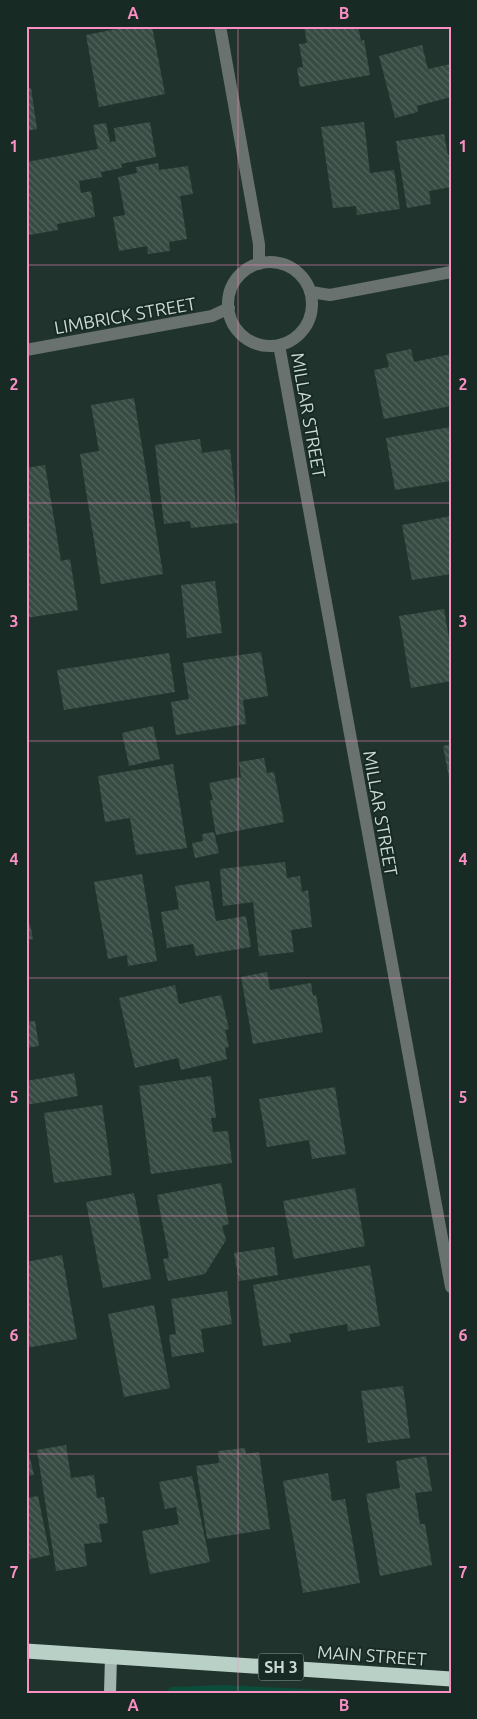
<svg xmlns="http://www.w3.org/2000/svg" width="477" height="1719" viewBox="0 0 477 1719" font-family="Ubuntu,sans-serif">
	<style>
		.green { fill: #0b4c3a }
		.building { fill: url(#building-back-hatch) }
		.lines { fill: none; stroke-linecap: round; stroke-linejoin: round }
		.minor { stroke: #69726f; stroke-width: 12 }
		.major { stroke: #a2b5ae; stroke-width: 12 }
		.highway { stroke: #b9d0c7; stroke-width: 15 }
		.grid { fill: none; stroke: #fb8fc4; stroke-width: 1; stroke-opacity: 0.55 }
		.labels { text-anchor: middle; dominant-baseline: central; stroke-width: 4; stroke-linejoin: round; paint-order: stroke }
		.shield { fill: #172a23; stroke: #96a49f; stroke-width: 1 }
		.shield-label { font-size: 16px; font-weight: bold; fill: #cdd9d4 }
		.street-label { font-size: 18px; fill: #cdd9d4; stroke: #172a23 }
		.neatline { fill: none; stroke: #fb8fc4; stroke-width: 2 }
		.grid-label { font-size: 16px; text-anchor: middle; font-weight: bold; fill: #fb8fc4 }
	</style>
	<defs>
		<pattern id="building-back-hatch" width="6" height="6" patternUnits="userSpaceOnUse" patternTransform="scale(1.25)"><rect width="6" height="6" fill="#374b43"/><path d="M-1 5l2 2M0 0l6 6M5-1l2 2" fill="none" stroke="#53645d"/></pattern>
	</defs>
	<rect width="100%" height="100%" fill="#20342d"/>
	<path class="green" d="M 225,1685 L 384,1693 L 165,1692 L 171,1687 Z"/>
	<path class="building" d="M 132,26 L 152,26 L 165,94 L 99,107 L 86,35 Z
		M 304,26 L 358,26 L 361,41 L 364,40 L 370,75 L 300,87 L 297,68 L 303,67 L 299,44 L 307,43 Z
		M 422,45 L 428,69 L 451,64 L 451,97 L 417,106 L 418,112 L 395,118 L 379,56 Z
		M 31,88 L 37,129 L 26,131 L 26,89 Z
		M 150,122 L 156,157 L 121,164 L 122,168 L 101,172 L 102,177 L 79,181 L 81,193 L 91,191 L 95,217 L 57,224 L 58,230 L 29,235 L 26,217 L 26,162 L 98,149 L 93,125 L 106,123 L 110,142 L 116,141 L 114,128 Z
		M 364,122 L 370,173 L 394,170 L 400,209 L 357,215 L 356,206 L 333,208 L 321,127 Z
		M 444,134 L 448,155 L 451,155 L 451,187 L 429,191 L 431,204 L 407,208 L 396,141 Z
		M 158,163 L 159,170 L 188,166 L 193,194 L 180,196 L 187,239 L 169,242 L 170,251 L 148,254 L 147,246 L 119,251 L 113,217 L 125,215 L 118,177 L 137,173 L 136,167 Z
		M 411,349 L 414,362 L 451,354 L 451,406 L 384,419 L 374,370 L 389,367 L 386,354 Z
		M 134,398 L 163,574 L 101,584 L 80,454 L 99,451 L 91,405 Z
		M 451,427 L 451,481 L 395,490 L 386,438 Z
		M 200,439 L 202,453 L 230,449 L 238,523 L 191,528 L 190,521 L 164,524 L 155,445 Z
		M 45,465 L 61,561 L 70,559 L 78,610 L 26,618 L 26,468 Z
		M 451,516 L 451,574 L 412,580 L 402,525 Z
		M 215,581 L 222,633 L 187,638 L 181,585 Z
		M 444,609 L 451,649 L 451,681 L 411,688 L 399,616 Z
		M 261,652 L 268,696 L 243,700 L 246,724 L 176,735 L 171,702 L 189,699 L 183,663 Z
		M 169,653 L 175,692 L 64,710 L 57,670 Z
		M 153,726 L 160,759 L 129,766 L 122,733 Z
		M 451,744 L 451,783 L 450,783 L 443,746 Z
		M 264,758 L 267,773 L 274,772 L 284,822 L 216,835 L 210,800 L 213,800 L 209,783 L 241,777 L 239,762 Z
		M 173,764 L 187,848 L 136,855 L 130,818 L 105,822 L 98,776 Z
		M 214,832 L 219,853 L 195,858 L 192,843 L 203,841 L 202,834 Z
		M 285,862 L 287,878 L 300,876 L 302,892 L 308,890 L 312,927 L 291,930 L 294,952 L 259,956 L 253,902 L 223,906 L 220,869 Z
		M 142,874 L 157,961 L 128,966 L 127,955 L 108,959 L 94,882 Z
		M 209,881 L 216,921 L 246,916 L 251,947 L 196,956 L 193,944 L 167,948 L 161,912 L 179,909 L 175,886 Z
		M 30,924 L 33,939 L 26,940 L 26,925 Z
		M 267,972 L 270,990 L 311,983 L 313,996 L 316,995 L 323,1032 L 253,1044 L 241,977 Z
		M 175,985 L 179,1004 L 221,995 L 229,1029 L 225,1030 L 229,1047 L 225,1048 L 227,1059 L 181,1070 L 178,1058 L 135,1068 L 119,998 Z
		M 35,1021 L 39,1046 L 26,1048 L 26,1022 Z
		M 74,1073 L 78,1096 L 26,1105 L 26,1081 Z
		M 211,1076 L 216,1118 L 211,1118 L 213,1132 L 228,1131 L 232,1163 L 151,1174 L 139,1086 Z
		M 335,1087 L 346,1154 L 312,1159 L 309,1140 L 267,1147 L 259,1099 Z
		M 102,1105 L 112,1175 L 54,1183 L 44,1113 Z
		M 221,1183 L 229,1224 L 222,1226 L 226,1240 L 205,1274 L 168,1281 L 163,1259 L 169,1258 L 157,1195 Z
		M 355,1188 L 365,1246 L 294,1259 L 283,1201 Z
		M 134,1193 L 151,1279 L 103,1288 L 86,1202 Z
		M 274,1247 L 278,1275 L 239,1281 L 234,1253 Z
		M 62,1255 L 77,1339 L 26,1348 L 26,1262 Z
		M 370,1265 L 380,1326 L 348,1331 L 347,1324 L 289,1334 L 291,1342 L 263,1346 L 253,1285 Z
		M 227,1291 L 232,1324 L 201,1329 L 204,1352 L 172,1357 L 169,1335 L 176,1334 L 171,1299 Z
		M 154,1305 L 170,1388 L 124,1397 L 108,1314 Z
		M 403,1386 L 410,1438 L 368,1443 L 361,1391 Z
		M 26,1442 L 34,1475 L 26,1476 Z
		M 66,1445 L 71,1478 L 94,1475 L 97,1498 L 104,1497 L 108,1523 L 99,1524 L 102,1542 L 84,1544 L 87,1566 L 56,1571 L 37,1450 Z
		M 245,1448 L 246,1454 L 259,1452 L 270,1529 L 207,1539 L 196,1466 L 219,1463 L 218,1451 Z
		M 426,1456 L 432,1491 L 415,1493 L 420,1524 L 425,1524 L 432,1565 L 380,1576 L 366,1494 L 400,1488 L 396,1461 Z
		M 328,1473 L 332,1501 L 345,1499 L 360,1583 L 303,1593 L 283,1481 Z
		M 192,1476 L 210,1562 L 150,1574 L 142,1531 L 179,1524 L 176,1507 L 165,1509 L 159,1482 Z
		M 38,1496 L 50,1555 L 26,1560 L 26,1498 Z"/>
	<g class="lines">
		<path class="minor" d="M 220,26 L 259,244 L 259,264
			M228 304a42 42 0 1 1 84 0a42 42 0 1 1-84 0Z
			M 311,292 L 330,295 L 451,272
			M 279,345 L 451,1287
			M 26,350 L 212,316 L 229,308"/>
		<path class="major" d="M 110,1693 L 111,1656"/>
		<path class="highway" d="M 26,1651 L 451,1679"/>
	</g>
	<path class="grid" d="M 238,26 L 238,1693M 26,265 L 451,265M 26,503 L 451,503M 26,741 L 451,741M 26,978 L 451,978M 26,1216 L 451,1216M 26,1454 L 451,1454"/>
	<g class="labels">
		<rect class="shield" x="258.5" y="1653.5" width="45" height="27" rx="4"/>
		<g class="shield-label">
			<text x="281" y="1667">SH 3</text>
		</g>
		<g class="street-label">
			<text transform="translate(125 315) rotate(-10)">LIMBRICK STREET</text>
			<text transform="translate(309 415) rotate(80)">MILLAR STREET</text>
			<text transform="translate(381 813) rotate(80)">MILLAR STREET</text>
			<text transform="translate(372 1655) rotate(4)">MAIN STREET</text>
		</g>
	</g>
	<rect width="477" height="1719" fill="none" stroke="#172a23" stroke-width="55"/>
	<rect x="28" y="28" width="422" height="1664" class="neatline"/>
	<g class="grid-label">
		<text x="133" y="19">A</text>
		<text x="344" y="19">B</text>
		<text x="14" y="152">1</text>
		<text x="463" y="152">1</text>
		<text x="14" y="390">2</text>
		<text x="463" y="390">2</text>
		<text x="14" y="627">3</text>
		<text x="463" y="627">3</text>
		<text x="14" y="865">4</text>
		<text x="463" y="865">4</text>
		<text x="14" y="1103">5</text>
		<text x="463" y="1103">5</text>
		<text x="14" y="1341">6</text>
		<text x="463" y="1341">6</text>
		<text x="14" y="1578">7</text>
		<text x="463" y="1578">7</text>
		<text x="133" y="1711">A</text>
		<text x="344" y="1711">B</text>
	</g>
</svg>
